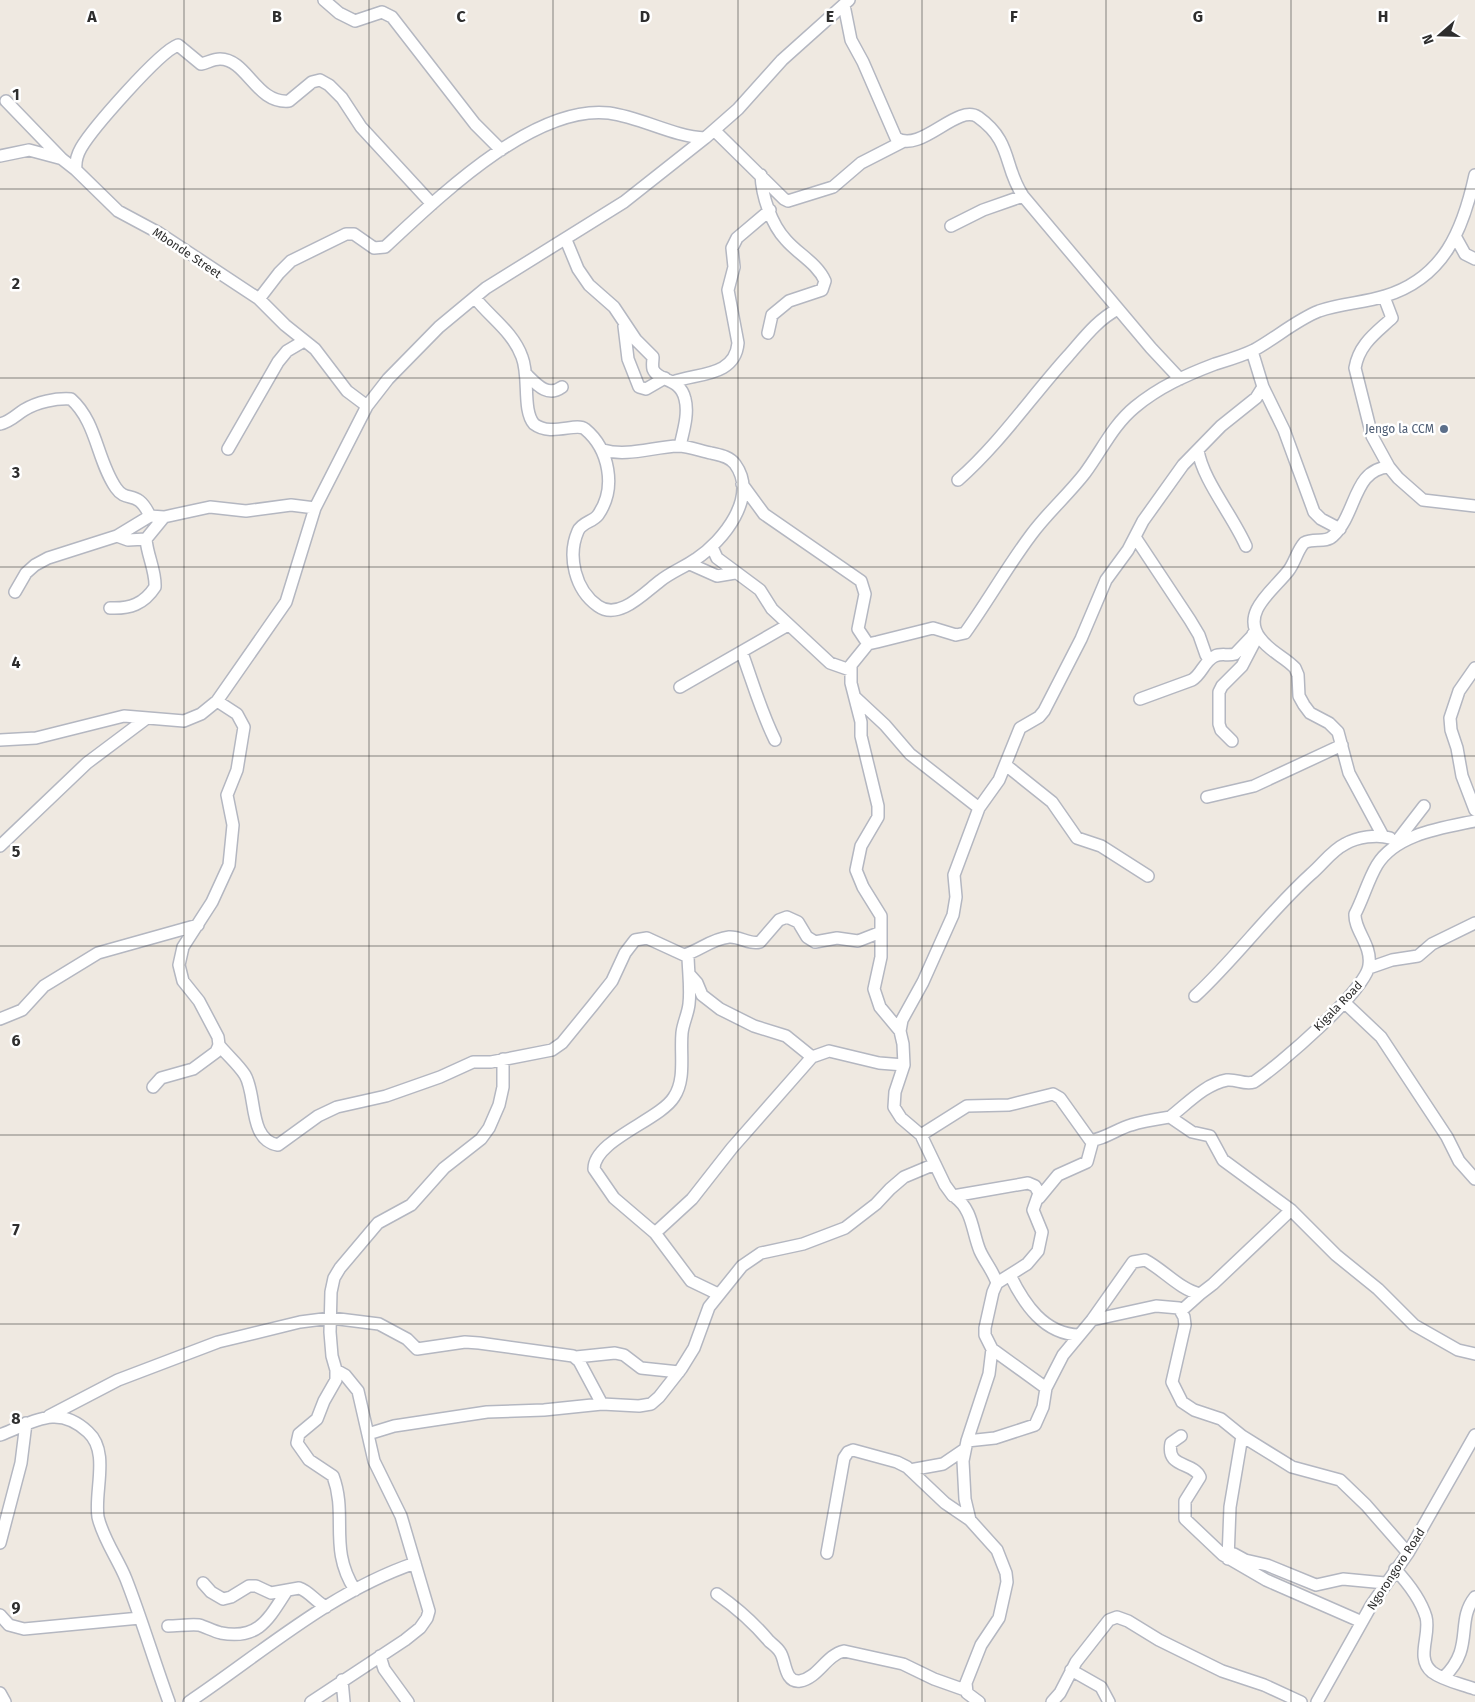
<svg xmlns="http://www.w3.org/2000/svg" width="1475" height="1702" viewBox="0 0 1475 1702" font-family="'Fira Sans',sans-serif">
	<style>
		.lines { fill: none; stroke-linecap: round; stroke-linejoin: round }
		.minor-casing { stroke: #b4b7c1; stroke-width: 14 }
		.minor { stroke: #fff; stroke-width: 11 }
		.grid { fill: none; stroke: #2e2e2e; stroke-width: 1; stroke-opacity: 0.55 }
		.service-dot { fill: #5c6f8a; stroke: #fff; stroke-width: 2 }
		.labels { text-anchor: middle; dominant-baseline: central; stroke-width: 5; stroke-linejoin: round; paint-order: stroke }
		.street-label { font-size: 12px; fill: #2e2e2e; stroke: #fff }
		.service-label { font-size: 12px; fill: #4e5e75; stroke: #fff; text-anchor: end }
		.grid-label { font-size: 16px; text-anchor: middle; font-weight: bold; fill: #2e2e2e; stroke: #fff; stroke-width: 5; stroke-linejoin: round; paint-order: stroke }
	</style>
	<rect width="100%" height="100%" fill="#efe9e1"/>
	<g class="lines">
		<g class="minor-casing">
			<path id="minor" d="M 324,0 L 339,13 L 355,21 L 382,12 L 392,17 L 475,124 L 501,150
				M 844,5 L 851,40 L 863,62 L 896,138 C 921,154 957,103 978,117 C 1013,142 1003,166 1023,196 L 1151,348 L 1180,379
				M 6,101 L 62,159 L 76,170 L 118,211 L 159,233 L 259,299 L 285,325 L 315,349 L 347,391 L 367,406
				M 714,130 L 784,199 L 788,201 L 833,187 L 861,163 L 902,142
				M 0,156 L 29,150 L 59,158
				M 76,170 C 75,161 77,155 81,148 C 92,129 159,52 178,45 L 201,64 C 207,63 213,59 220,59 C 247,59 256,104 289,101 L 312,82 L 320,80 L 329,85 L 342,98 L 361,127 L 432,204
				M 761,175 C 762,196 771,224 786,240 C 798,254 817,263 825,281 L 822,290 L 789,301 L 772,315 L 768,333
				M 951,226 L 983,210 L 1023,196
				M 1455,236 L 1465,254 L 1475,259
				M 566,240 L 578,269 L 589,285 L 614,307 L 636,340 L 653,357 C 653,361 652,365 653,369 C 658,382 680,377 685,399 C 689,414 683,432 680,446
				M 1384,297 L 1392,318 C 1376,333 1359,344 1355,368 L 1372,436 L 1389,467 L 1398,478 L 1423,500 L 1475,506
				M 475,298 C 491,318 513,332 522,357 C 530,377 522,410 534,424 C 551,437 576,422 585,429 C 609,449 617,488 598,515 C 593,522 582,522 578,531 C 567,556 575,590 598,606 C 619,621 645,592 660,581 C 671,572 685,567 696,559 C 723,541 759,497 735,464 C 729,456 719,455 711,453 C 701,451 688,446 678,446 C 653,447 627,457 603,450
				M 259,299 L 279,273 L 291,261 L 346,234 L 354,234 L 374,248 L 385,247 C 437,199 533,104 609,113 C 643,118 672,136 705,138
				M 624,326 L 628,359 L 639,387 L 646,389 L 665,378
				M 1252,351 L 1263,387 L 1284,430 L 1314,512 L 1321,519 L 1340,529
				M 527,375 C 538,386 548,397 562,387
				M 673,382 C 697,373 735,377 738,343 L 728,290 L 734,267 L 732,248 L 737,238 L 770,210
				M 0,424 C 10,422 16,415 24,410 C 37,402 56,398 71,399 C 97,422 97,461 116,488 C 127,504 137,488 150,516
				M 228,449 L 278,362 L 287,351 L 304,341
				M 1198,450 C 1202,479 1233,516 1246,546
				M 958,480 C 1000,443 1031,397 1068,356 C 1084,338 1097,320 1118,309
				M 742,484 L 764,514 L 861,581 L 865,594 L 858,629 L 868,644
				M 117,536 L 128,540 L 146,539
				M 1135,537 L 1190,620 L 1199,635 L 1206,655 L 1210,659
				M 712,547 L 717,558 L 760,590 L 772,609 L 830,663 L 850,670
				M 690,564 L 717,576 L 735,573
				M 15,592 L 26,573 L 35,565 L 48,558 L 117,536 L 150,516 L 164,517 L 210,507 L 246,511 L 291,505 L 315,508
				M 110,608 C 130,609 144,604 155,587 C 156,571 147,555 146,539 L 164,517
				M 742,653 C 753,683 761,712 775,740
				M 1475,668 L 1459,691 L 1450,718 L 1451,730 L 1457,748 L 1462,776 L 1475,810
				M 680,687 L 788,625
				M 856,698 L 885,725 L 910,754 L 979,808
				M 1140,699 L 1192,680 C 1202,674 1204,661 1215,656 C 1221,653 1228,656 1235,654 L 1256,632
				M 0,740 L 36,738 L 124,716 L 184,721 L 201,714 L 217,701 L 286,602 L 315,508 L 367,406 L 388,379 L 439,327 L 486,288 L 624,202 L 705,138 L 738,109 L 782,60 L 849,0
				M 1232,741 L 1221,730 L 1219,724 L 1219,692 L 1222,686 L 1242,666 L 1254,643 L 1253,634
				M 1007,766 L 1052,802 L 1077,838 L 1101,846 L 1148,876
				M 1207,797 L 1254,786 L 1342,745
				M 1383,836 L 1349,773 L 1338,732 L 1329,723 L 1310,713 L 1304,705 L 1299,696 L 1298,675 L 1295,668 C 1285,657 1270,652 1260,638 C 1240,612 1275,589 1289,570 C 1295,562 1297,551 1304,543 C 1314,537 1325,544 1333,536 C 1357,514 1353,469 1389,467
				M 1397,841 L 1424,806
				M 0,846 L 87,763 L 147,718
				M 688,954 C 688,970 691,988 689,1004 C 688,1014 683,1023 682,1033 C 680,1054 686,1079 674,1097 C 660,1120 594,1140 594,1169 L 614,1198 L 655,1233 L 691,1281 L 718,1294
				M 1369,968 L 1392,960 L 1418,956 L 1432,944 L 1475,923
				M 689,974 L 697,983 L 702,995 L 720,1009 L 754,1026 L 786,1036 L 812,1057
				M 1195,996 C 1236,958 1269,912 1311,874 C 1323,864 1331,851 1345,844 C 1357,837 1377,834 1390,838
				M 1344,1002 L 1381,1037 L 1447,1137 L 1459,1161 L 1475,1179
				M 0,1019 L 22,1010 L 44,986 L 98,953 L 198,925
				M 900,1031 L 902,1020 L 923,982 L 953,915 L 956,897 L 954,875 L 979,808 L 999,780 L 1020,728 L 1039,717 L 1044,711 L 1081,639 L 1106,580 L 1128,550 L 1143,521 L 1183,465 L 1221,426 L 1256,398 L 1263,387
				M 219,1045 C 227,1055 238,1064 245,1075 C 257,1095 248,1140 278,1145 L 318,1116 L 337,1107 L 386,1096 L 440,1077 L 473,1062 L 491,1062 L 552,1050 L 562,1043 L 593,1005 L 612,981 L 625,953 L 635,940 L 647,938 L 684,955 C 699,951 711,939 729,937 C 740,936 749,945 760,942 L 779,920 L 787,917 L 798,922 L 807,937 L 815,942 L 837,938 L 858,941 L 881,932
				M 153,1087 L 161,1078 L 193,1069 L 216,1052 L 219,1045 L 218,1037 L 199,1001 L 183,981 L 179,965 L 183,947 L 212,902 L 229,865 L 233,825 L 227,795 L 237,770 L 244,727 L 237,714 L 217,701
				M 1170,1117 C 1187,1104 1205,1084 1227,1080 C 1237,1079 1244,1085 1254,1082 C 1277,1067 1367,990 1369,965 C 1372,945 1354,930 1355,914 C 1363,899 1368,880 1377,865 C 1396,834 1442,828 1475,821
				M 921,1135 L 967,1106 L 1009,1105 L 1053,1094 L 1060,1098 L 1090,1140 C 1101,1141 1119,1128 1131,1125 C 1143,1121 1157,1119 1170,1117 L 1192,1132 L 1210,1136 L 1223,1160 L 1291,1210 L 1336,1255 L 1378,1289 L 1414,1325 L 1458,1350 L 1475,1354
				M 955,1197 C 973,1210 972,1232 980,1251 C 985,1262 993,1271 997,1283
				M 1039,1198 L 1058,1175 L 1087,1162 L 1093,1140
				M 655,1233 L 692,1199 L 732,1148 L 812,1057 L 829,1051 L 879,1063 L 904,1065
				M 1010,1275 C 1024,1304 1044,1334 1079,1335
				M 1181,1311 L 1200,1294
				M 1092,1320 L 1156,1306 L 1179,1308 L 1184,1317 L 1185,1325 L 1172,1382 L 1182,1402 L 1194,1410 L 1221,1419 L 1242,1436 L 1292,1467 L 1340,1480 L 1366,1505 L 1408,1553
				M 992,1349 L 1046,1388
				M 576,1357 L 615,1353 L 624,1355 L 641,1368 L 679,1372
				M 336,1370 L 336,1380 L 324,1401 L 317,1419 L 299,1434 L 297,1443 L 309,1460 L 333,1476 C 348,1516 328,1548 355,1590
				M 49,1416 L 118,1380 L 218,1342 L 300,1322 L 331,1318 L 379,1324 L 407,1339 L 417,1349 L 465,1342 L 479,1343 L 573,1356 L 579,1361 L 602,1404
				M 368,1434 L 394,1426 L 487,1412 L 544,1410 L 602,1404 L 639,1406 L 651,1404 L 659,1397 L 681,1369 L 694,1348 L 709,1307 L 742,1266 L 761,1253 L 803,1244 L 845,1228 L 876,1204 L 890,1189 L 904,1177 L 935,1164
				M 0,1435 C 32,1423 57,1403 88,1432 C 110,1452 94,1491 98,1517 C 103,1539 118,1559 126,1579 C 142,1620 154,1661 169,1702
				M 1181,1436 L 1171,1443 C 1166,1469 1193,1461 1200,1477 L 1185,1501 L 1185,1519 L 1223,1555 L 1266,1580 L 1362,1622
				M 967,1441 L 995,1438 L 1035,1425 L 1043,1407 L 1046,1388 L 1063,1355 L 1092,1320 L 1133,1262 L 1145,1260 C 1164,1270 1179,1289 1200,1294 L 1213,1284 L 1291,1210
				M 910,1470 L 943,1464 L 965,1449
				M 0,1543 L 21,1463 L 26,1423
				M 827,1553 L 844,1458 L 848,1452 L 853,1450 L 897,1462 L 907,1467 L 945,1503 L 970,1520
				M 1234,1554 L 1245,1560 L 1267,1565 L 1316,1585 L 1343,1579 L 1385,1583
				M 1228,1559 L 1230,1507 L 1242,1436
				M 1395,1569 C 1407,1582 1421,1600 1426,1617 C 1431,1635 1415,1658 1432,1672 C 1444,1681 1462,1684 1475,1689
				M 203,1583 L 211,1592 L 223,1599 L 231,1597 L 249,1586 L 256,1586 L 271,1593 L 299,1588 C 309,1591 316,1602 326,1607
				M 717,1594 C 737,1608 753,1622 769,1641 C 772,1644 777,1647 780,1652 C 786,1660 784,1683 800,1681 C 818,1678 826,1655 844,1651 L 903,1664 L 934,1679 L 965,1690
				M 0,1615 L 9,1625 L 24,1629 L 140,1618
				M 168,1626 C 178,1626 190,1624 199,1625 C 206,1627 213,1631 221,1633 C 258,1640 268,1620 286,1592
				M 380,1656 L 384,1669 L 408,1702
				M 1071,1670 L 1101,1687 L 1109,1702
				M 1444,1677 C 1475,1647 1455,1622 1475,1597
				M 342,1680 L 344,1702
				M 0,1693 L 5,1702
				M 189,1702 C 262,1653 330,1592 415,1563
				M 311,1702 L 405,1640 L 420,1628 L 427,1618 L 429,1611 L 401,1516 L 374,1461 L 358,1391 L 345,1375 L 336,1370 L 332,1356 L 330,1332 L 331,1292 L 334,1278 L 340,1268 L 378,1223 L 411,1205 L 444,1168 L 481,1139 L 489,1128 L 499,1105 L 503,1087 L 503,1059
				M 979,1702 L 967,1693 L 966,1683 L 981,1645 L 999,1618 L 1007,1582 L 1006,1573 L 997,1550 L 970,1520 L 965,1499 L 963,1461 L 967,1441 L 989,1374 L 992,1349 L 985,1335 L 985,1328 L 993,1292 L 997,1283 L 1027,1264 L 1038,1251 L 1042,1232 L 1033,1210 L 1039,1193 L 1035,1186 L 1028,1183 L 953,1196 L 945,1185 L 921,1135 L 901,1118 L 894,1107 L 895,1092 L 904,1065 L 903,1044 L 900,1031 L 880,1007 L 874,989 L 881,957 L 881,916 L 863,887 L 856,870 L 861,846 L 878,817 L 878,806 L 861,736 L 861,722 L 851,683 L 851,665 L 868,644 L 877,642 L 933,628 L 956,635 L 965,633 C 988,601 1007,567 1031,535 C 1047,513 1068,495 1085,473 C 1102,450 1113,425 1135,407 C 1159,387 1186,375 1215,364 C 1228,360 1242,356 1254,350 C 1276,338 1296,320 1319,311 C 1341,303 1364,303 1385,296 C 1444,278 1463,230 1475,175
				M 1052,1702 L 1060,1693 L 1076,1662 L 1109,1620 L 1117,1617 L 1128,1621 L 1159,1640 L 1222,1671 L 1264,1685 L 1301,1702
				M 1317,1702 L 1372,1604 L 1408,1553 L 1475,1435"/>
		</g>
		<use href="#minor" class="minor"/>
	</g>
	<path class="grid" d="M 184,0 L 184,1702M 369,0 L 369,1702M 553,0 L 553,1702M 738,0 L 738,1702M 922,0 L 922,1702M 1106,0 L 1106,1702M 1291,0 L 1291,1702M 0,189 L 1475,189M 0,378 L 1475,378M 0,567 L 1475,567M 0,756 L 1475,756M 0,946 L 1475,946M 0,1135 L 1475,1135M 0,1324 L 1475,1324M 0,1513 L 1475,1513"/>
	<circle class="service-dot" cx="1444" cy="429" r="5"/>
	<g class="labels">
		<g class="street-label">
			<text transform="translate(187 253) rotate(34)">Mbonde Street</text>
			<text transform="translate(1338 1006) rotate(-46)">Kigala Road</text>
			<text transform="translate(1396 1569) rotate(-57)">Ngorongoro Road</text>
		</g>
		<g class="service-label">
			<text x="1434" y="429">Jengo la CCM</text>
		</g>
	</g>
	<g class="grid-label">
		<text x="92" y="22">A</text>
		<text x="277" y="22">B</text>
		<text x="461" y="22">C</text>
		<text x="645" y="22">D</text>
		<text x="830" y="22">E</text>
		<text x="1014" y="22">F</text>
		<text x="1198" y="22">G</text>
		<text x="1383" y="22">H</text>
		<text x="16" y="100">1</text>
		<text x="16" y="289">2</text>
		<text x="16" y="478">3</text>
		<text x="16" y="668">4</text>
		<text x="16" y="857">5</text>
		<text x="16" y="1046">6</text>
		<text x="16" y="1235">7</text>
		<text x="16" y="1424">8</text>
		<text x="16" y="1613">9</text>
	</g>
	<g transform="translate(1440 35) rotate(250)" stroke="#ffffff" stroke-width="4" paint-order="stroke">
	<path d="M0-4L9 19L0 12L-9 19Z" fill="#2e2e2e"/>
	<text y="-8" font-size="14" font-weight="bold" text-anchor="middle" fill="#2e2e2e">N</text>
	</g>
</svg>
